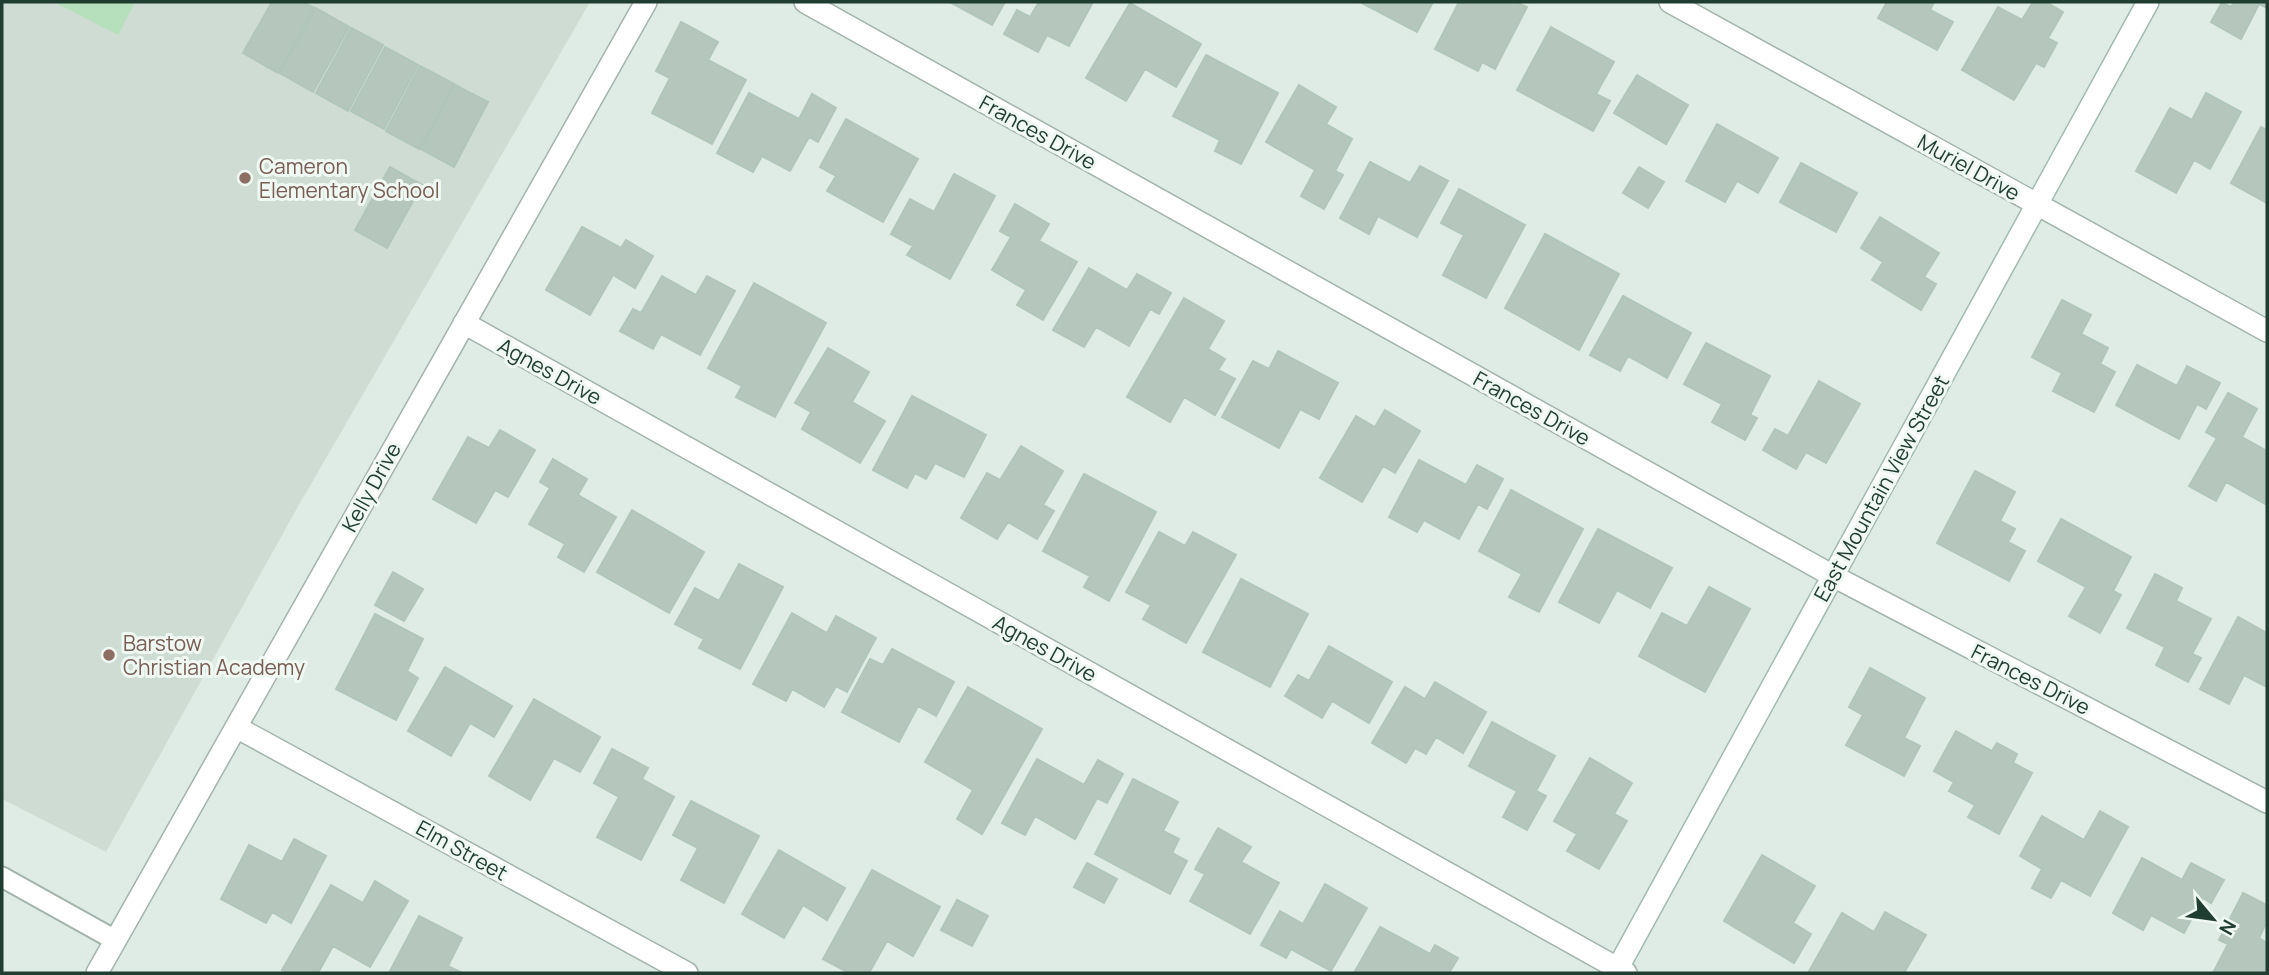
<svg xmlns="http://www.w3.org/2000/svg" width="2269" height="975" viewBox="0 0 2269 975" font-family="Manrope,sans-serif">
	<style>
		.built { fill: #cedcd3 }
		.green { fill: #b6dfbc }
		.building { fill: #b5c7bd; stroke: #b1c6bb; stroke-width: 2 }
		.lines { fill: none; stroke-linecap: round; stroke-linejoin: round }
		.service-casing { stroke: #a2b4ab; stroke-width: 23 }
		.minor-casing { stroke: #a2b4ab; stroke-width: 24 }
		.tertiary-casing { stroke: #a2b4ab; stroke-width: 24 }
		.secondary-casing { stroke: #a0bbae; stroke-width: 24 }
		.service { stroke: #fff; stroke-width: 19 }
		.minor { stroke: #fff; stroke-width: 21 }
		.tertiary { stroke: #fff; stroke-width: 21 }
		.secondary { stroke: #fff; stroke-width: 21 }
		.education-dot { fill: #8d6e63; stroke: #f0f8f3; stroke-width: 2.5 }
		.labels { text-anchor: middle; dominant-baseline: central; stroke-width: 6; stroke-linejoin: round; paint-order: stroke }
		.street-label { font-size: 21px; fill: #1f3d31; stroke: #f0f8f3 }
		.education-label { font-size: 21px; fill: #785e54; stroke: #f0f8f3; text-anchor: start }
	</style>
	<rect width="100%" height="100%" fill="#dfece5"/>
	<path class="built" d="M 2,2 L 590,2 L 296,510 L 106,852 L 2,799 Z"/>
	<path class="green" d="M 54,2 L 135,2 L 118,35 Z"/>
	<path class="building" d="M 272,2 L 303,2 L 314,8 L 278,73 L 243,53 Z
		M 950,2 L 1005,2 L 992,25 Z
		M 1039,2 L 1093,2 L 1069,46 L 1047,35 L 1038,52 L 1004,34 L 1017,10 L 1030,17 Z
		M 1360,2 L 1433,2 L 1417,32 Z
		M 1459,2 L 1516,2 L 1527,7 L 1495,69 L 1482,62 L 1478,71 L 1435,49 Z
		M 1887,2 L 1934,2 L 1930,10 L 1953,22 L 1937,50 L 1878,18 Z
		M 2033,2 L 2046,2 L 2063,12 L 2048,38 L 2057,43 L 2044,67 L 2036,63 L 2014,100 L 1962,70 L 1998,7 L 2022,20 Z
		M 2222,2 L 2231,7 L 2234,2 L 2267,2 L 2267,8 L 2259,4 L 2241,39 L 2211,22 Z
		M 1130,3 L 1201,44 L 1176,87 L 1145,69 L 1126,101 L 1086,78 Z
		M 316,8 L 349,27 L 313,92 L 280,73 Z
		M 681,22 L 718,42 L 708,60 L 746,80 L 712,144 L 652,113 L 670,78 L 656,71 Z
		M 1551,27 L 1614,62 L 1596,94 L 1610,101 L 1593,131 L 1517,90 Z
		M 351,28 L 383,45 L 348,111 L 316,93 Z
		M 385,47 L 418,65 L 384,129 L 351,111 Z
		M 1206,55 L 1278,93 L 1241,164 L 1215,151 L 1220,140 L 1173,116 Z
		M 420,66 L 454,84 L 419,149 L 386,131 Z
		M 1637,75 L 1688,105 L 1666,144 L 1614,113 Z
		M 455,85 L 488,102 L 454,167 L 421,149 Z
		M 1299,85 L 1336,107 L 1326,124 L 1352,139 L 1335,171 L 1343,175 L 1324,209 L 1301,196 L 1315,170 L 1266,142 Z
		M 749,93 L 799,119 L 812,94 L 836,108 L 818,142 L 809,137 L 790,171 L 762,156 L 753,172 L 717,153 Z
		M 2206,93 L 2241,112 L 2210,169 L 2194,160 L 2176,193 L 2136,171 L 2170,108 L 2192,120 Z
		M 846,119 L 918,159 L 883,222 L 827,191 L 836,176 L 820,167 Z
		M 1717,124 L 1778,158 L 1758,193 L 1737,181 L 1725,202 L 1686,181 Z
		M 2261,127 L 2267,130 L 2267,203 L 2231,183 Z
		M 1370,162 L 1410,183 L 1420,166 L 1448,181 L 1417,237 L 1378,216 L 1369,234 L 1340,218 Z
		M 1801,163 L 1857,193 L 1836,232 L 1780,202 Z
		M 390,167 L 422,185 L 387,248 L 355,230 Z
		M 1639,167 L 1664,182 L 1648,208 L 1623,193 Z
		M 954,174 L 995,196 L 950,279 L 907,255 L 913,246 L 891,234 L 910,199 L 934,212 Z
		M 1459,189 L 1525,225 L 1486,298 L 1443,275 L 1464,235 L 1441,223 Z
		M 1015,204 L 1049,224 L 1039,241 L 1077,262 L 1043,320 L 1017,305 L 1026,290 L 992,270 L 1011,237 L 1000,231 Z
		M 1880,217 L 1939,253 L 1924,277 L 1936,284 L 1921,310 L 1872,280 L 1883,262 L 1861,248 Z
		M 582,227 L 621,248 L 626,240 L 653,256 L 635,288 L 613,275 L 590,315 L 546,290 Z
		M 1545,234 L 1619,274 L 1579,350 L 1505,308 Z
		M 1089,268 L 1127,290 L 1137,274 L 1171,293 L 1159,314 L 1150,309 L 1129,346 L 1096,327 L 1084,347 L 1053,330 Z
		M 662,276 L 696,295 L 707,276 L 735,291 L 700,355 L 661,334 L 653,349 L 620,331 L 633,309 L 641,313 Z
		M 754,283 L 826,323 L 775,417 L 736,397 L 742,386 L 708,368 Z
		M 1623,296 L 1691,333 L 1667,378 L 1628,356 L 1620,371 L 1590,355 Z
		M 1184,298 L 1224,321 L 1208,349 L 1225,359 L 1218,370 L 1235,379 L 1215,415 L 1184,397 L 1170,422 L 1127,397 Z
		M 2062,300 L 2091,315 L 2081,334 L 2108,348 L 2100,364 L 2115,372 L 2094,412 L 2053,391 L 2062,373 L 2032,357 Z
		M 1706,343 L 1770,376 L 1750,415 L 1757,418 L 1745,440 L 1712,422 L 1722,404 L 1684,384 Z
		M 828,348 L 869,372 L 852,402 L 885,421 L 860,463 L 802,429 L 811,412 L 795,403 Z
		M 1278,351 L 1338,383 L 1319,419 L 1300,409 L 1279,448 L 1222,417 L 1253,361 L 1269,369 Z
		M 2137,365 L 2177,386 L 2187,366 L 2220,383 L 2206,409 L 2197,404 L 2179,439 L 2116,405 Z
		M 1819,381 L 1860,404 L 1826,463 L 1806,452 L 1796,469 L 1763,450 L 1775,429 L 1788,436 Z
		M 2228,393 L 2257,409 L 2242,437 L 2267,451 L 2267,505 L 2226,482 L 2216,501 L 2189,486 L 2217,438 L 2206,432 Z
		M 912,396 L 986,435 L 964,477 L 935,463 L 926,479 L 915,473 L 907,488 L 873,470 Z
		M 1385,410 L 1420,431 L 1395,473 L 1383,466 L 1362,502 L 1320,478 L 1356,416 L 1375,427 Z
		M 500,430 L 535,450 L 508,497 L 495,490 L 476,523 L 433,499 L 468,437 L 489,448 Z
		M 1021,446 L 1063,471 L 1043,505 L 1054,511 L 1037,539 L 1008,522 L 997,539 L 961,518 L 987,473 L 1000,480 Z
		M 553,459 L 587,479 L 578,495 L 616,517 L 584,572 L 558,557 L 565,544 L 529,524 L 550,488 L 540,482 Z
		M 1419,460 L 1466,485 L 1477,465 L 1503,479 L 1487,509 L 1478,504 L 1459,539 L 1424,520 L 1417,532 L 1389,517 Z
		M 1975,471 L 2015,492 L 2000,521 L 2015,529 L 2008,542 L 2025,551 L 2009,581 L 1937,543 Z
		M 1084,474 L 1156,512 L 1109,601 L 1084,587 L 1090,576 L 1043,551 Z
		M 1511,490 L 1583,529 L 1539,612 L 1509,597 L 1522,574 L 1479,551 Z
		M 632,510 L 704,552 L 669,613 L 597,572 Z
		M 2061,519 L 2131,557 L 2113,591 L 2121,595 L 2100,633 L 2069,616 L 2086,587 L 2038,561 Z
		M 1598,529 L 1672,568 L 1650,608 L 1617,590 L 1599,623 L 1559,602 Z
		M 1159,532 L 1185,546 L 1193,532 L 1236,555 L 1186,643 L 1143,619 L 1151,605 L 1126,592 Z
		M 739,564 L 783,587 L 740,669 L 699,648 L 704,639 L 675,624 L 695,588 L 719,601 Z
		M 393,572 L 423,589 L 404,621 L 375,605 Z
		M 2155,574 L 2182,588 L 2176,601 L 2211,619 L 2192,654 L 2201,658 L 2188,682 L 2156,665 L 2165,647 L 2127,628 Z
		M 1241,579 L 1308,614 L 1270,687 L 1203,652 Z
		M 1709,587 L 1750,609 L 1705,692 L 1639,656 L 1662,613 L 1687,626 Z
		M 792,613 L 827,633 L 836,616 L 876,638 L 847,692 L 836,686 L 824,707 L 792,689 L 786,701 L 753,684 Z
		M 375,614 L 423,639 L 407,671 L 418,678 L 396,720 L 336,689 Z
		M 2238,617 L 2267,633 L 2267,687 L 2244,675 L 2229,704 L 2200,689 Z
		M 1329,646 L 1392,682 L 1369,723 L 1332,701 L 1322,718 L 1285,696 L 1298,675 L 1309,681 Z
		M 892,649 L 954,682 L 936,716 L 918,706 L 899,742 L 842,712 L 870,659 L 883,665 Z
		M 445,667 L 512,706 L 494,737 L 470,723 L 451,756 L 408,731 Z
		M 1870,668 L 1925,698 L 1904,738 L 1920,746 L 1904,776 L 1846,745 L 1863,715 L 1849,707 Z
		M 1435,682 L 1486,712 L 1463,753 L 1436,737 L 1426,754 L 1415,748 L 1406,763 L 1372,743 L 1405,687 L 1425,699 Z
		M 968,687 L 1042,729 L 982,834 L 957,819 L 973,790 L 925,762 Z
		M 534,699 L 600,737 L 580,772 L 554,758 L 530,800 L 489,776 Z
		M 1492,722 L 1555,756 L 1536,791 L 1546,796 L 1527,830 L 1503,817 L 1517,791 L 1469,766 Z
		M 1956,731 L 1992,751 L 1997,743 L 2017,754 L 2013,763 L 2032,773 L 1999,834 L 1968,817 L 1975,805 L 1949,791 L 1954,782 L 1934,771 Z
		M 612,749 L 648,768 L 642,779 L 674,797 L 641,860 L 597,837 L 619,797 L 594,783 Z
		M 1590,758 L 1632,783 L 1614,814 L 1627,821 L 1599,869 L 1567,851 L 1577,834 L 1554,821 Z
		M 1037,759 L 1084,785 L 1098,760 L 1123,774 L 1107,803 L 1097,798 L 1075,839 L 1035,816 L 1025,835 L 1002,823 Z
		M 1133,779 L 1178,802 L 1163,831 L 1179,839 L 1172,853 L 1187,861 L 1170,894 L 1095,854 Z
		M 691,801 L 759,836 L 724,903 L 681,880 L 698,848 L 673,835 Z
		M 2100,811 L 2128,827 L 2090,896 L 2061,880 L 2051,898 L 2032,888 L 2042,869 L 2020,856 L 2042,816 L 2084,840 Z
		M 1218,828 L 1251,847 L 1241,862 L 1279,883 L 1250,934 L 1190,901 L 1205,874 L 1195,869 Z
		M 294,839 L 326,856 L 291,923 L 272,912 L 266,923 L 221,899 L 249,845 L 282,862 Z
		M 779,850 L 845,888 L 827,920 L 803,905 L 784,938 L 742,914 Z
		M 1762,855 L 1815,886 L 1793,923 L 1811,934 L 1794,963 L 1724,921 Z
		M 2142,858 L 2182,880 L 2191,863 L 2224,880 L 2211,903 L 2203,898 L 2184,933 L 2151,915 L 2143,930 L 2113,913 Z
		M 1087,863 L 1117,879 L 1104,903 L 1074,887 Z
		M 872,870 L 940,907 L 913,956 L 887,941 L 869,973 L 849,973 L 823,959 Z
		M 375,881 L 408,901 L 370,967 L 333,946 L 318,973 L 288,973 L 282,970 L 331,885 L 363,903 Z
		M 1325,884 L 1367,908 L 1331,971 L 1291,949 L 1286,958 L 1261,945 L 1280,911 L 1303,924 Z
		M 2243,893 L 2267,905 L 2267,921 L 2259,938 L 2267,943 L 2267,973 L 2213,973 L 2228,944 L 2219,940 Z
		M 957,900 L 988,916 L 972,946 L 941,930 Z
		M 1885,912 L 1926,935 L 1904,973 L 1808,973 L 1842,913 L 1874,932 Z
		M 419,916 L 462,938 L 448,966 L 462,973 L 389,973 Z
		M 1380,927 L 1430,954 L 1435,945 L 1458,958 L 1449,973 L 1354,973 Z"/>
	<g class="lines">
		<g class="service-casing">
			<path id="service" d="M 2,877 L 115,940"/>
		</g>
		<g class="minor-casing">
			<path id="minor" d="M 805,2 L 1833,576 L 2267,802
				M 464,323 L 1626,973
				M 236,727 L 687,973
				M 97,973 L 646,2"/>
		</g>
		<g class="tertiary-casing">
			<path id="tertiary" d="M 1670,2 L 2267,331"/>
		</g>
		<g class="secondary-casing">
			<path id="secondary" d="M 1615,973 L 2148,2"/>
		</g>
		<use href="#service" class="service"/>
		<use href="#minor" class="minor"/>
		<use href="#tertiary" class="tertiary"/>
		<use href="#secondary" class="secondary"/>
	</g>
	<g class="education-dot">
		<circle cx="245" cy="178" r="7"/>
		<circle cx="109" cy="655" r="7"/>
	</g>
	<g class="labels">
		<g class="street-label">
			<text transform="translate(1038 132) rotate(29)">Frances Drive</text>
			<text transform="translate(1969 167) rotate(29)">Muriel Drive</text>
			<text transform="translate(550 371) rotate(29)">Agnes Drive</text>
			<text transform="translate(1532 408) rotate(29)">Frances Drive</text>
			<text transform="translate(371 487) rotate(-61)">Kelly Drive</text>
			<text transform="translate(1881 488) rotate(-61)">East Mountain View Street</text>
			<text transform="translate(1045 648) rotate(29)">Agnes Drive</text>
			<text transform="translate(2031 679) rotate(27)">Frances Drive</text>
			<text transform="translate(462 850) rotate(29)">Elm Street</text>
		</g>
		<g class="education-label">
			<text x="259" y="166">Cameron<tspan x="259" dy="24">Elementary School</tspan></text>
			<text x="123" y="643">Barstow<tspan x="123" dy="24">Christian Academy</tspan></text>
		</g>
	</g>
	<rect width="2269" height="975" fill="none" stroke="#1f3d31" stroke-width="7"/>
	<g transform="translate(2213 919) rotate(119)" stroke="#f0f8f3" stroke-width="5" paint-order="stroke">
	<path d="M0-5L12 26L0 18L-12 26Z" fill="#1f3d31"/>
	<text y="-10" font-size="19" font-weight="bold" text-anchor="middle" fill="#1f3d31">N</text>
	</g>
</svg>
